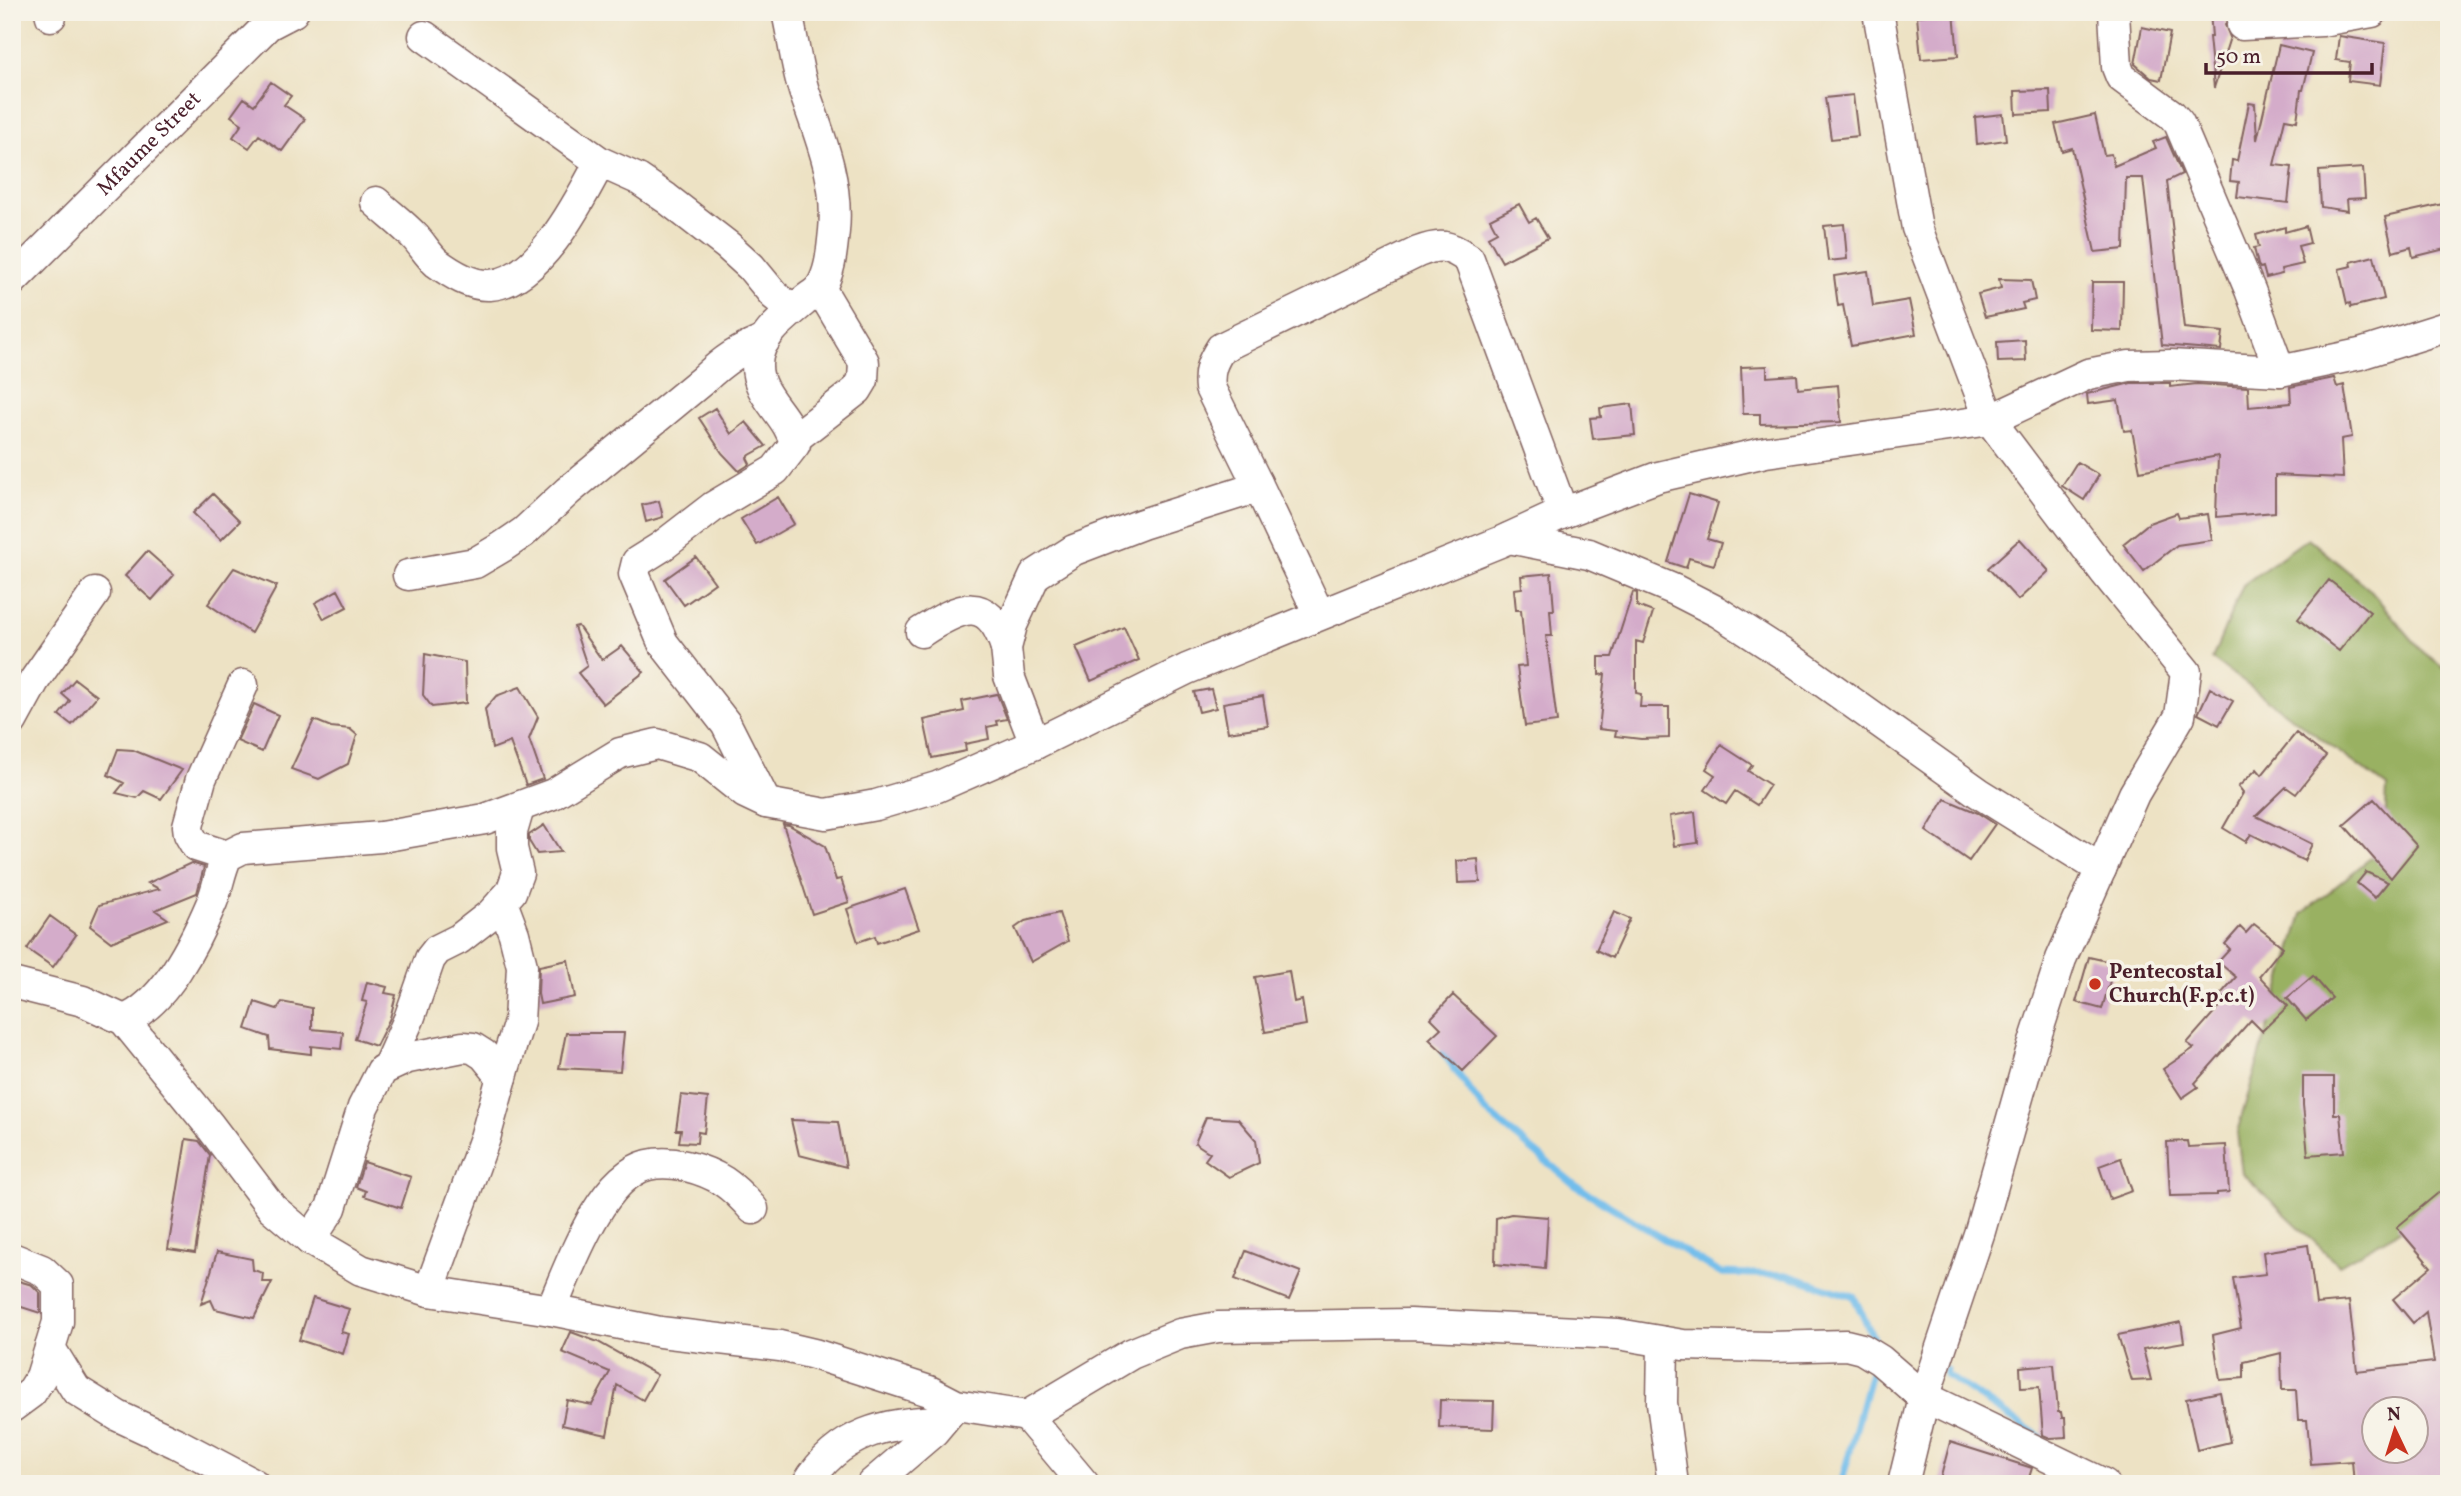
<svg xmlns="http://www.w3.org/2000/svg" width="2461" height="1496" viewBox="0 0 2461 1496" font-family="Vollkorn,serif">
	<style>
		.forest { fill: #99b162; stroke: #726846; stroke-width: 2 }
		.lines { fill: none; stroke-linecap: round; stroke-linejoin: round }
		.stream { stroke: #72bdeb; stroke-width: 7 }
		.building { fill: #d4acca; fill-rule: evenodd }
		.minor-casing { stroke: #836361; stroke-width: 33 }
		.minor { stroke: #fff; stroke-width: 30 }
		.poi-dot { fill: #c8321e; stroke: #f7f3e8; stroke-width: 2.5 }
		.labels { text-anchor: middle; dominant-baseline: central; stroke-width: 7; stroke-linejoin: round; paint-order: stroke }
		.street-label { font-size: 21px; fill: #4a1f2b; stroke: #f7f3e8 }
		.poi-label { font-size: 21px; font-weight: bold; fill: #4a1f2b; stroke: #f7f3e8; text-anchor: start }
	</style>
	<rect width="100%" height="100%" fill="#f7f3e8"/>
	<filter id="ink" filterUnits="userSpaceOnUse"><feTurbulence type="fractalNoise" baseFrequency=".0143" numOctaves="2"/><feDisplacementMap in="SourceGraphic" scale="14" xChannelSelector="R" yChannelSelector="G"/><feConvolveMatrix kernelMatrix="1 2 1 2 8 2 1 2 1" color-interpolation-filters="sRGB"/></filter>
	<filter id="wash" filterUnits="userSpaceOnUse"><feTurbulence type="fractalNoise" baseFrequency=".00686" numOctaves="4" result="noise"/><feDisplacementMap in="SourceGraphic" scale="28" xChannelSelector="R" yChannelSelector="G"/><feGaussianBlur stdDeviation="1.57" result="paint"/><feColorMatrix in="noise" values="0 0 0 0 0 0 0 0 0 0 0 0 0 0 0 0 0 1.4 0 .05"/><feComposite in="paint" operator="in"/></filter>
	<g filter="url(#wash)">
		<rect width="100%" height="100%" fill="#ede2c4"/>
		<path class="forest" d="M 2308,538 L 2369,589 L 2423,652 L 2449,671 L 2449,1203 L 2339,1265 L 2242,1173 L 2237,1132 L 2302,914 L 2384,847 L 2387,787 L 2212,659 L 2243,585 Z"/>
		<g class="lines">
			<path class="stream" d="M 1443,1053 L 1484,1110 L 1575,1185 L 1720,1273 L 1787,1275 L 1854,1297 L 1877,1346
				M 1947,1370 L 1946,1375 L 2040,1437
				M 1841,1484 L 1873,1365"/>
		</g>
		<g id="blocks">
			<path class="building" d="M 1954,12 L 1958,56 L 1921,59 L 1917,16 Z
				M 2210,12 L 2231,12 L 2225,25 L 2230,37 L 2214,88 L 2209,37 L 2212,37 Z
				M 2142,27 L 2170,33 L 2161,80 L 2151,78 L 2135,64 Z
				M 2339,36 L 2385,43 L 2380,85 L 2348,81 L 2350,62 L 2336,60 Z
				M 2279,45 L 2312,53 L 2303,90 L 2301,90 L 2297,121 L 2285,119 L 2274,165 L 2292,167 L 2288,203 L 2237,197 L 2239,182 L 2230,181 L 2232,160 L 2237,161 L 2249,103 L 2255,104 L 2257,140 Z
				M 271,82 L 291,96 L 284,105 L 305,119 L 282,151 L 259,135 L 249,148 L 233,137 L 242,124 L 231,116 L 244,98 L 254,105 Z
				M 2050,90 L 2051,112 L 2016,114 L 2015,91 Z
				M 1853,95 L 1858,136 L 1831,139 L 1825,98 Z
				M 2003,114 L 2006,140 L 1977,144 L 1975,117 Z
				M 2095,115 L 2104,155 L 2111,154 L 2114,166 L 2156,148 L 2153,142 L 2166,137 L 2182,174 L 2167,181 L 2184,328 L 2223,332 L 2221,350 L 2162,345 L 2143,178 L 2126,178 L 2124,249 L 2095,252 L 2072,148 L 2062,151 L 2055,124 Z
				M 2363,168 L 2365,198 L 2347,199 L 2348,211 L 2321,207 L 2319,171 Z
				M 1519,204 L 1529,222 L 1536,218 L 1548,238 L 1502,262 L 1488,237 L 1497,232 L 1490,219 Z
				M 2443,204 L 2449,233 L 2449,248 L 2413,257 L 2411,247 L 2393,252 L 2385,217 Z
				M 1844,224 L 1847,259 L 1828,261 L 1824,226 Z
				M 2306,226 L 2310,243 L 2298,246 L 2303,264 L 2281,269 L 2282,274 L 2266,278 L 2263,267 L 2260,268 L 2258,265 L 2254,248 L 2259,247 L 2256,235 L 2285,227 L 2285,232 Z
				M 2374,256 L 2384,299 L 2351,307 L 2350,303 L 2347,304 L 2339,269 L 2352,266 L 2351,262 Z
				M 1868,271 L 1873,306 L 1909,300 L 1916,334 L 1851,346 L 1843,305 L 1838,306 L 1834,276 Z
				M 1999,279 L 2031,280 L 2035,300 L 2022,303 L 2024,309 L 1985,317 L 1978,294 L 2001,288 Z
				M 2092,282 L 2123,282 L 2122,331 L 2091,330 Z
				M 2025,340 L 2026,361 L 1998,362 L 1997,342 Z
				M 1767,366 L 1767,377 L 1797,375 L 1798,389 L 1838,385 L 1841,422 L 1760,424 L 1760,414 L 1743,414 L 1741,367 Z
				M 2334,378 L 2337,387 L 2344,385 L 2352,437 L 2341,439 L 2343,478 L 2275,475 L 2275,512 L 2216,517 L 2218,456 L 2140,471 L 2132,430 L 2124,431 L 2118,400 L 2088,404 L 2087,394 L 2131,383 L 2170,383 L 2170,387 L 2197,384 L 2248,387 L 2249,407 L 2291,403 L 2290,387 Z
				M 1632,404 L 1635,435 L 1593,439 L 1590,418 L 1601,417 L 1600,408 Z
				M 715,408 L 731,434 L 746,422 L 766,446 L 750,455 L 747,458 L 750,464 L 739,471 L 722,453 L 699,418 Z
				M 2077,462 L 2099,475 L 2084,500 L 2062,486 Z
				M 213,494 L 240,521 L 221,540 L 193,513 Z
				M 1689,494 L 1718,503 L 1707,539 L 1721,543 L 1714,565 L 1689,558 L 1686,568 L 1668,562 Z
				M 778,497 L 794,524 L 757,545 L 741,519 Z
				M 659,501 L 663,517 L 646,522 L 642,505 Z
				M 2177,513 L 2179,518 L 2208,514 L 2212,540 L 2177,545 L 2144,571 L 2123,544 L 2149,523 Z
				M 2020,539 L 2049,571 L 2018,600 L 1988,568 Z
				M 147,551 L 174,575 L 152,600 L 125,576 Z
				M 696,557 L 715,583 L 684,605 L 665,579 Z
				M 234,568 L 277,586 L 251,633 L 208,604 Z
				M 1551,573 L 1554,610 L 1550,610 L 1552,636 L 1546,636 L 1557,722 L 1525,726 L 1517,667 L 1526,666 L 1521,610 L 1516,610 L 1514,589 L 1522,588 L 1521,576 Z
				M 2329,580 L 2370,612 L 2339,651 L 2298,619 Z
				M 338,590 L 347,607 L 324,619 L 315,603 Z
				M 1633,592 L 1637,593 L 1637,606 L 1653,612 L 1643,643 L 1636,641 L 1636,693 L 1641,694 L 1640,707 L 1669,707 L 1669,738 L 1641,739 L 1615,736 L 1616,731 L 1599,729 L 1605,674 L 1599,675 L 1599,657 L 1612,657 Z
				M 578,626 L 602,660 L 622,646 L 644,672 L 603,704 L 578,673 L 587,666 L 574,627 Z
				M 1124,627 L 1139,660 L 1091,681 L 1076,647 Z
				M 425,654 L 465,662 L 466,703 L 432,707 L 423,695 Z
				M 75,679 L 97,696 L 72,725 L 59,715 L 70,701 L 62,694 Z
				M 520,687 L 538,717 L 529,739 L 543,779 L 526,785 L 510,742 L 492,749 L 485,709 L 496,696 Z
				M 2210,688 L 2233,701 L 2219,725 L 2198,714 Z
				M 1211,689 L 1216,708 L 1199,712 L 1194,692 Z
				M 997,694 L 1007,719 L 996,721 L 997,725 L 987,727 L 989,739 L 965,744 L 966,751 L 932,758 L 924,720 L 964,711 L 962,701 Z
				M 1263,696 L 1268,726 L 1228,732 L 1223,703 Z
				M 254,704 L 278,715 L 262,752 L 237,741 Z
				M 314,720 L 331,727 L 350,729 L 357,735 L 348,764 L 319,779 L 291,769 Z
				M 2296,733 L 2326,756 L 2296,794 L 2286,787 L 2256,816 L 2312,844 L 2304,861 L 2251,834 L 2246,842 L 2223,828 L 2243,793 L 2238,787 L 2257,769 L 2262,775 Z
				M 1721,745 L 1752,765 L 1748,771 L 1770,785 L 1757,805 L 1735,791 L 1726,804 L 1705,790 L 1715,775 L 1706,769 Z
				M 118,749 L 133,750 L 182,770 L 161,799 L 144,791 L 137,798 L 116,793 L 124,783 L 108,775 Z
				M 1945,799 L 1978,813 L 1995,824 L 1969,861 L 1926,831 Z
				M 2374,799 L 2417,846 L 2391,878 L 2344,825 Z
				M 1695,812 L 1698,843 L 1674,846 L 1670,816 Z
				M 783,824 L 789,825 L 825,846 L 836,880 L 841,879 L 849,902 L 812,914 Z
				M 544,825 L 561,852 L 537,854 L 529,841 L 529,835 Z
				M 1478,859 L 1480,882 L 1458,883 L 1457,861 Z
				M 191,863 L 204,867 L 197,893 L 155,910 L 168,919 L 111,942 L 90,926 L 99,905 L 159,889 L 148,883 Z
				M 2366,872 L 2388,882 L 2375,898 L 2357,883 Z
				M 905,889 L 919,929 L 877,943 L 875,936 L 858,942 L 847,909 Z
				M 1614,912 L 1630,919 L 1612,958 L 1596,950 Z
				M 1059,913 L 1068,941 L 1031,962 L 1015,928 L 1025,921 Z
				M 50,916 L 76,935 L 53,967 L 27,949 Z
				M 2254,924 L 2283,947 L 2259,976 L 2288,1006 L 2262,1031 L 2251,1020 L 2195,1083 L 2198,1087 L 2182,1098 L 2163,1069 L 2194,1048 L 2187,1043 L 2225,1000 L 2220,995 L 2236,977 L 2218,962 L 2230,949 L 2225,944 L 2240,927 L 2246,933 Z
				M 2089,957 L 2115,963 L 2102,1009 L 2076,1002 Z
				M 568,960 L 575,997 L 540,1004 L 538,994 L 539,966 Z
				M 1289,971 L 1294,1002 L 1302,1000 L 1306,1025 L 1265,1032 L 1255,977 Z
				M 2313,976 L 2332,998 L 2306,1020 L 2287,998 Z
				M 367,982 L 387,987 L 385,993 L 396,995 L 390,1018 L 376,1046 L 355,1039 L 367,1002 L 362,1001 Z
				M 1453,995 L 1497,1036 L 1463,1071 L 1429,1039 L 1441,1028 L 1431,1018 Z
				M 255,1002 L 277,1009 L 282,1002 L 312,1008 L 312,1029 L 343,1032 L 341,1049 L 311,1046 L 311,1054 L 270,1049 L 269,1037 L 246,1029 Z
				M 566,1033 L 624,1033 L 620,1071 L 559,1068 Z
				M 2303,1077 L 2334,1077 L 2334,1114 L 2340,1114 L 2344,1152 L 2308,1155 L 2303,1105 Z
				M 681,1095 L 708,1098 L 704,1133 L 698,1132 L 697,1143 L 679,1142 L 681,1130 L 676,1130 Z
				M 1206,1117 L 1238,1119 L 1256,1140 L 1259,1163 L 1229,1177 L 1205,1160 L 1210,1153 L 1195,1143 Z
				M 791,1120 L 838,1122 L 846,1167 L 799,1155 Z
				M 186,1139 L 199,1141 L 210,1155 L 195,1253 L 168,1249 Z
				M 2187,1141 L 2188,1147 L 2226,1145 L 2229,1192 L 2217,1193 L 2217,1195 L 2170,1196 L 2167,1142 Z
				M 2121,1158 L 2132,1191 L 2110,1199 L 2099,1166 Z
				M 364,1162 L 411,1177 L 401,1208 L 364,1196 L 366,1191 L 356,1187 Z
				M 2449,1184 L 2449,1484 L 2354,1484 L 2352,1461 L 2311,1464 L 2307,1420 L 2298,1420 L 2296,1390 L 2282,1390 L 2281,1353 L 2244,1362 L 2244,1378 L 2220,1380 L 2213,1335 L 2241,1328 L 2233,1278 L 2266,1274 L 2263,1252 L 2308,1245 L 2316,1304 L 2349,1301 L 2357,1371 L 2434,1362 L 2426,1312 L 2413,1323 L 2393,1299 L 2431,1267 L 2397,1227 ZM 2374,1409 L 2416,1409 L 2416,1451 L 2374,1451 Z
				M 1511,1214 L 1548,1217 L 1545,1269 L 1495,1264 L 1496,1218 Z
				M 1246,1251 L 1301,1272 L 1289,1300 L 1235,1279 Z
				M 217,1252 L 252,1259 L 253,1270 L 263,1273 L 262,1282 L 272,1282 L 254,1318 L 215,1309 L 211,1300 L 201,1304 Z
				M 12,1279 L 32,1285 L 40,1293 L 40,1313 L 12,1304 Z
				M 313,1298 L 349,1309 L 341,1332 L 349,1334 L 343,1354 L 299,1340 Z
				M 2181,1322 L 2184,1342 L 2143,1349 L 2151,1380 L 2132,1381 L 2118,1335 Z
				M 571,1332 L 598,1342 L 657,1375 L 643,1400 L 617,1385 L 607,1435 L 562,1425 L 567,1400 L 592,1405 L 610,1372 L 562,1352 Z
				M 2054,1364 L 2058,1412 L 2061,1412 L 2062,1418 L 2065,1418 L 2066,1437 L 2050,1438 L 2043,1435 L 2039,1387 L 2021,1388 L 2020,1367 Z
				M 2220,1392 L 2230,1442 L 2197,1450 L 2186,1399 Z
				M 1440,1400 L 1494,1401 L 1493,1429 L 1439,1427 Z
				M 1950,1442 L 2032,1468 L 2027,1484 L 1939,1484 Z"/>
		</g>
	</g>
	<g filter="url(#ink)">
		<use href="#blocks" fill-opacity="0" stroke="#836361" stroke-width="2"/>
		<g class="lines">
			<g class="minor-casing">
				<g id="minor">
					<path d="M 50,12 L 51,16"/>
					<path d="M 1878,12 L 1917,228 L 1990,420 L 2104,571 L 2186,672 L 2180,716 L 2134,794 L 2061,959 L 2030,1055 L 1980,1231 L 1924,1398 L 1903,1484"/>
					<path d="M 2114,12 L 2117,67 L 2121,77 L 2172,115 L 2179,123 L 2250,290 L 2280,371"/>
					<path d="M 2242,25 L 2322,21 L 2372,12"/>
					<path d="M 424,36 L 600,162 L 638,179 L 666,198 L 728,246 L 751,267 L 774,295 L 784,303 L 796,307"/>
					<path d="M 376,202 C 389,214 404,225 416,238 C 423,246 429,256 437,263 C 452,274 471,286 490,285 C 539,282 580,200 600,162"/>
					<path id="s1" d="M 12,281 L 268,25 L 293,12"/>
					<path d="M 794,439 L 857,390 L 863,380 L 864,362 L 820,288"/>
					<path d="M 1257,483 L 1319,614"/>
					<path d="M 1509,538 L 1589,554 L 1675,590 L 1718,612 L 1794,661 L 1979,793 L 2101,869"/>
					<path d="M 408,575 L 475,563 L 502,547 L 524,532 L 568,491 L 704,379 C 723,361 740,349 765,340"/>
					<path d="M 921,632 C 960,607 988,592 1006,648"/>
					<path d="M 12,721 L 34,681 L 95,593"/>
					<path d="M 1035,744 L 1009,676 L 1006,648 L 1012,625 L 1035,575 L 1074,550 L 1142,524 L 1246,491 L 1257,483 L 1210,388 C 1208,371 1212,362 1221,348 L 1418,252 C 1441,243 1448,245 1469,259 L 1563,513"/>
					<path d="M 766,803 L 726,724 L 663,643 L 634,574 L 637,562 L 661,547 L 713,507 L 775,470 L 795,444 C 789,414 756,397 757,364 C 758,336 784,318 803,302 C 808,297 816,293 820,288 C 831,272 832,249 834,231 C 839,181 820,137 804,91 C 796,66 793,38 787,12"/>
					<path d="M 227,856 L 196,846 L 189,834 L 188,826 L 201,779 L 243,685"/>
					<path d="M 12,983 L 83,1001 L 124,1020 L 210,1126 L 272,1208 L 310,1240 L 361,1270 L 429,1291 L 551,1310 L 660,1332 L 780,1346 L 814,1354 L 929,1391 L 956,1405 L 1027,1416 L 1131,1354 L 1180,1334 L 1218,1327 L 1410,1324 L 1618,1334 L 1683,1345 L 1769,1347 L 1846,1345 L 1862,1349 L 1880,1360 L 1924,1398 L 1931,1400 L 2104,1484"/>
					<path d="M 124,1020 C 165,1004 195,942 212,902 C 218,887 220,871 227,856 L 243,848 L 381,837 L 485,819 L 553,794 L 620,753 L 657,744 L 700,757 L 745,793 L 766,803 L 826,814 L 876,805 L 937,787 L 1035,744 L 1187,669 L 1500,542 L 1563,513 L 1658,477 L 1766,452 L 1990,420 L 2088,374 L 2129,366 L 2170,365 L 2280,371 L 2360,354 L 2449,326"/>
					<path d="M 388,1066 L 409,1019 L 430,959 L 437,950 L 459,939 L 491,914 L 511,892 L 518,873 L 512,848 L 512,832 L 519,808"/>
					<path d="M 310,1240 L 331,1208 L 363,1107 L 382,1070 L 408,1058 L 463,1047 L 473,1048 L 484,1055 L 502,1077"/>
					<path d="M 12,1258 L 42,1270 L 58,1285 L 58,1322 L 41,1377 L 31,1393 L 12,1407"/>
					<path d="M 429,1291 L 485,1138 L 505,1066 L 519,1022 L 522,966 L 514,934 L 502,902"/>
					<path d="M 551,1310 C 569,1268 600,1177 648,1165 C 661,1162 673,1163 686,1166 C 718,1174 732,1185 753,1209"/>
					<path d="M 1663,1342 L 1662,1403 L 1673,1484"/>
					<path d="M 50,1348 L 76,1390 L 118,1416 L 176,1443 L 254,1484"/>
					<path d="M 1027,1416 L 1084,1484"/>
					<path d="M 807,1484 C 838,1433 886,1422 942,1421"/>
					<path d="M 872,1484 L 934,1431 L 949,1413"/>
				</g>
			</g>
			<use href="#minor" class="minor"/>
		</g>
	</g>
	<circle class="poi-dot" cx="2095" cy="984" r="7"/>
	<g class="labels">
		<g class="street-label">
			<text stroke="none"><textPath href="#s1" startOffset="194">Mfaume Street</textPath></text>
		</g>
		<g class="poi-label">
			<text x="2109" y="972">Pentecostal<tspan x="2109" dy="24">Church(F.p.c.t)</tspan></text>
		</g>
	</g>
	<rect width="2461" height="1496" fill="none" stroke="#f7f3e8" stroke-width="42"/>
	<g transform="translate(2395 1430) rotate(356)"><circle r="33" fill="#f7f3e8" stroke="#b29e9c" stroke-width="2"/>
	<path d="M0-5L12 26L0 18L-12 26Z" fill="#c8321e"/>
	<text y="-10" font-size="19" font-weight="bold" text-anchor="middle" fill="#4a1f2b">N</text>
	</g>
	<path d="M2206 63v10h166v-10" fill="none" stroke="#4a1f2b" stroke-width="3.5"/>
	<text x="2216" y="63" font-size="21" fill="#4a1f2b" stroke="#f7f3e8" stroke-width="5" paint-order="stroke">50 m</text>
</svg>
